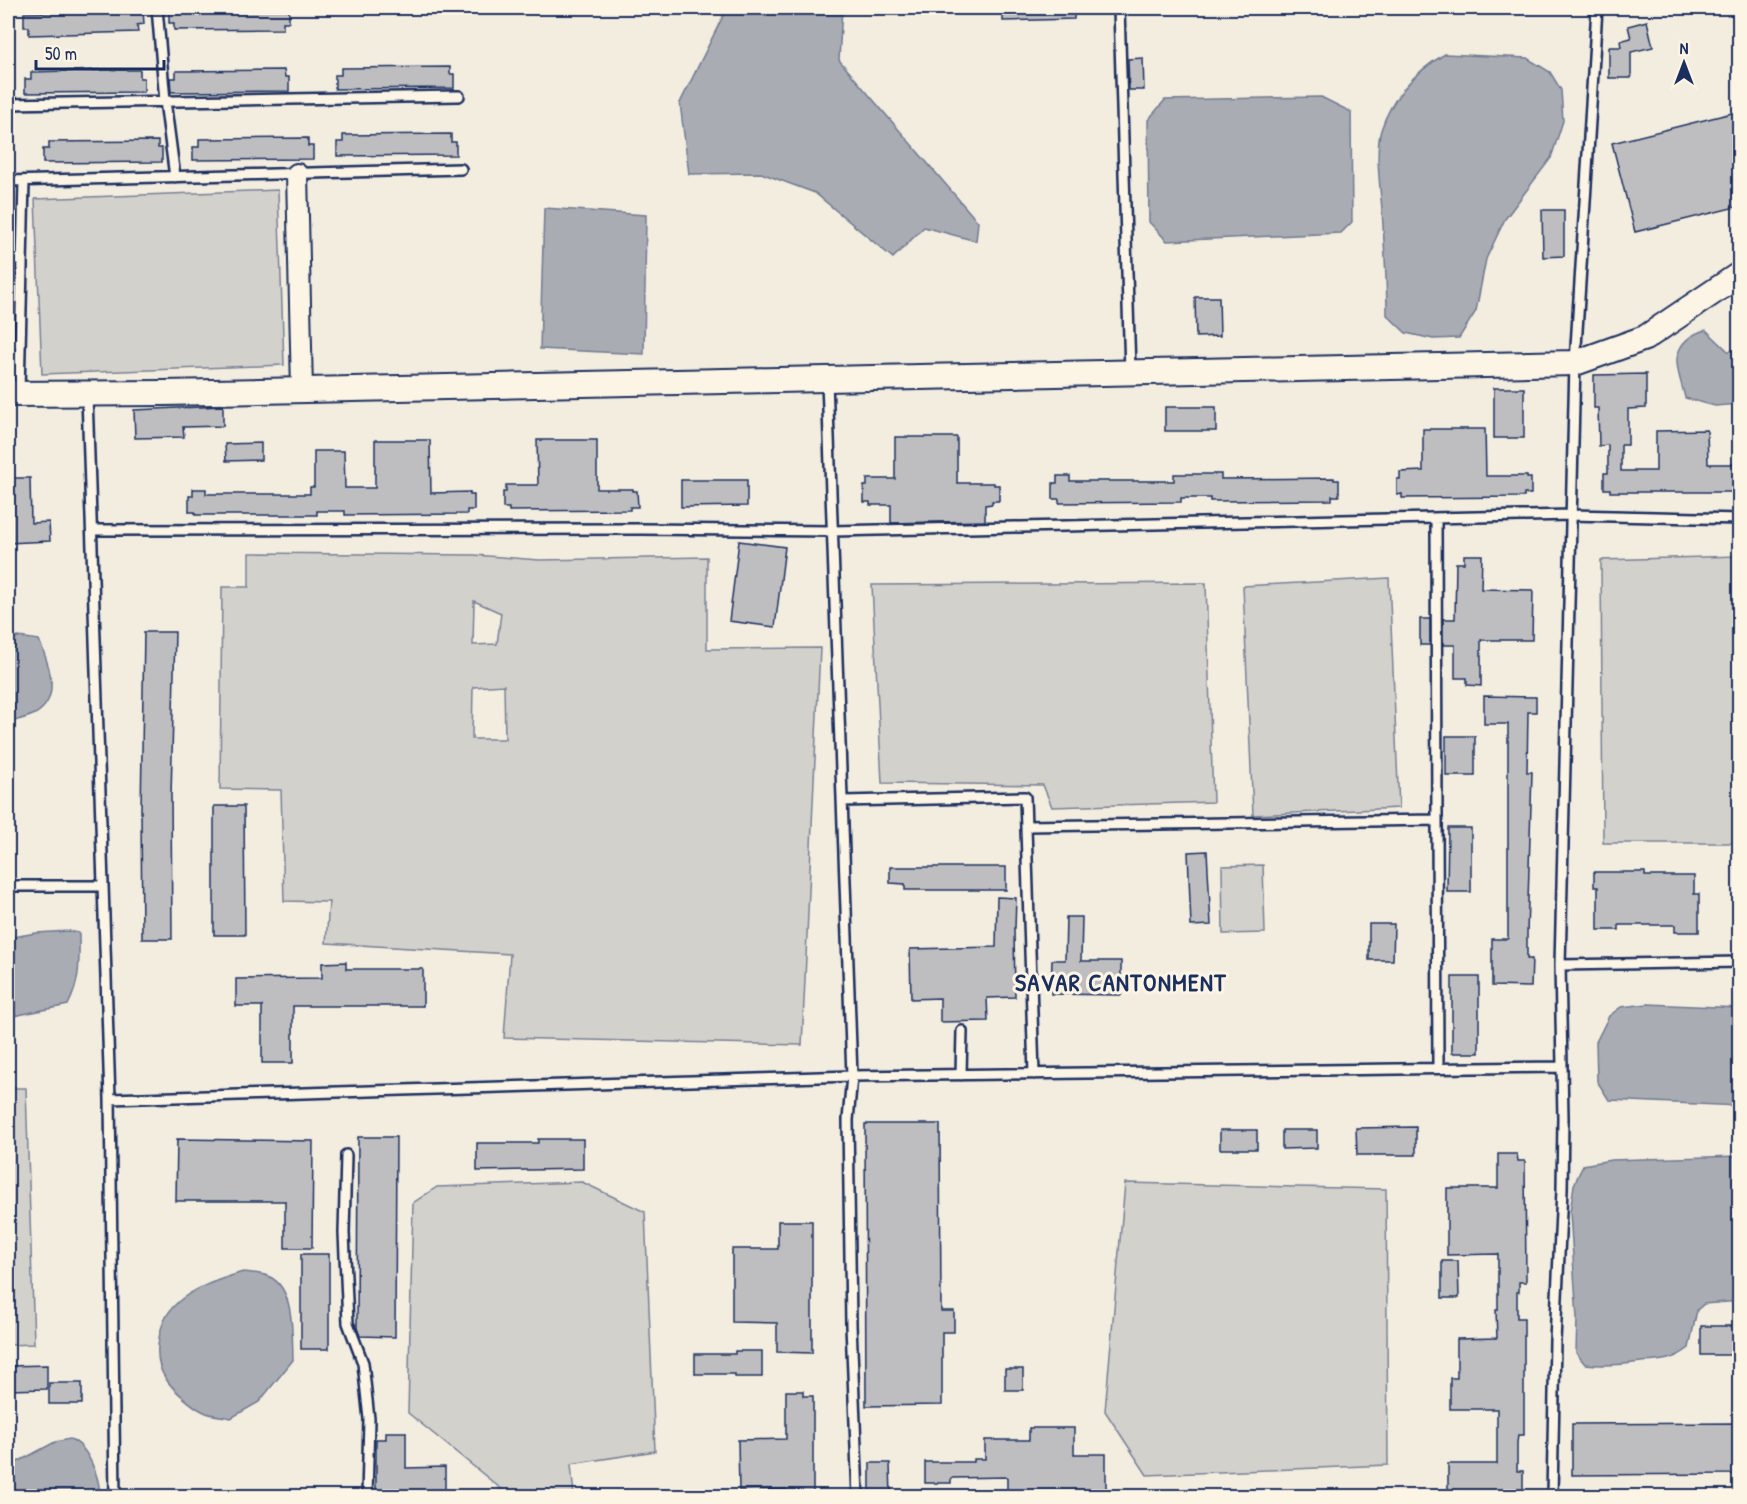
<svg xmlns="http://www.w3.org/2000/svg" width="1747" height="1504" viewBox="0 0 1747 1504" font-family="'Patrick Hand',sans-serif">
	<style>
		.green { fill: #d3d1cc; stroke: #778095; stroke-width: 1.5; fill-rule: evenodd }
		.water { fill: #a9acb3; stroke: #707a91; stroke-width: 1.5 }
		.building { fill: #bebec0; stroke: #1b2f5e; stroke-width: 1.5 }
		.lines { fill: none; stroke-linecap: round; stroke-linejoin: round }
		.service-casing { stroke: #1b2f5e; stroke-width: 14 }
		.minor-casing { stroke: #1b2f5e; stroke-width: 24 }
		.tertiary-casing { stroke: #1b2f5e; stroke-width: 28 }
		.service { stroke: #fcf5e5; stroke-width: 9 }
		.minor { stroke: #fcf5e5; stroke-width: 20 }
		.tertiary { stroke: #fcf5e5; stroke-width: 24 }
		.labels { text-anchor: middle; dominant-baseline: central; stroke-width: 6; stroke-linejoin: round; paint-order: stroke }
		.district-label { font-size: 24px; font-weight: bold; letter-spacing: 1.5px; fill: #1b2f5e; stroke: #fcf5e5 }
	</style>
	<rect width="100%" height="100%" fill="#f3ede0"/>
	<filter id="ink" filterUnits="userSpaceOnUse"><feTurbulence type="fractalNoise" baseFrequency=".0167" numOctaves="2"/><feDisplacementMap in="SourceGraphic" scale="12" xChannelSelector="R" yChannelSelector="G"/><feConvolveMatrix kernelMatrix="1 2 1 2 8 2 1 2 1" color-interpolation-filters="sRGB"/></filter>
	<g filter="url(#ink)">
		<path class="green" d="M 278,190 L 284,365 L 42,374 L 35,199 Z
			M 249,553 L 474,555 L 539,560 L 707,557 L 707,649 L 820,648 L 802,1045 L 504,1038 L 510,954 L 326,943 L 329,902 L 284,901 L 281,790 L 220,789 L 222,587 L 249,587 ZM 474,601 L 501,613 L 497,644 L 473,645 ZM 504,685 L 505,739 L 472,739 L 473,687 Z
			M 1739,556 L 1739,843 L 1603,843 L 1601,560 Z
			M 1389,578 L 1399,808 L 1253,815 L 1243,586 Z
			M 1206,583 L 1213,802 L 1052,807 L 1043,785 L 882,783 L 872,585 Z
			M 1263,865 L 1265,933 L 1223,934 L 1222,866 Z
			M 8,1088 L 26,1088 L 34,1344 L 8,1345 Z
			M 582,1182 L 645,1212 L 655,1451 L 571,1464 L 574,1496 L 510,1496 L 408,1413 L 413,1203 L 437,1187 Z
			M 1125,1183 L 1386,1189 L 1388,1465 L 1147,1475 L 1105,1411 Z"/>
		<path class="water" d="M 724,8 L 842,8 L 839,60 L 978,222 L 976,241 L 924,227 L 893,258 L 815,193 L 761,173 L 689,174 L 680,103 L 724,14 Z
			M 1445,54 L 1527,58 L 1550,72 L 1561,90 L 1563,121 L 1551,158 L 1505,219 L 1486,259 L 1476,311 L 1459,338 L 1433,339 L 1406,333 L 1387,315 C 1387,279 1384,244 1382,209 C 1380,187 1375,150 1381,130 C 1392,96 1415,72 1445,54 Z
			M 1321,97 L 1351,112 L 1352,222 L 1341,233 L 1167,241 L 1149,222 L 1148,120 L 1165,100 Z
			M 544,208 L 646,215 L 644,354 L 540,349 Z
			M 1706,330 L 1728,351 L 1739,351 L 1739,404 L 1715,406 L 1685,398 C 1683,387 1676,371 1677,359 C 1678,343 1693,333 1706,330 Z
			M 18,637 L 39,640 C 48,662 63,698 35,714 C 27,718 16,720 8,723 L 8,640 Z
			M 69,931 L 79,933 C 79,960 81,980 68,1005 L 8,1017 L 8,938 L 36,933 Z
			M 1648,1004 L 1739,1008 L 1739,1106 L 1609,1100 L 1597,1081 L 1596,1042 L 1609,1016 L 1621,1007 Z
			M 1739,1156 L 1739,1301 L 1704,1304 L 1697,1310 L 1689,1348 C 1673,1361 1660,1361 1641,1362 C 1621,1365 1605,1366 1585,1364 L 1576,1353 L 1577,1318 L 1570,1212 L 1574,1185 L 1583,1165 L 1611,1160 Z
			M 243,1272 C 252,1273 262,1273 270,1277 C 295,1289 292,1336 293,1360 L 259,1402 L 231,1418 C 223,1416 212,1416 204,1412 C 193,1407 172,1389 166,1379 C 151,1358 158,1320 177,1303 C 194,1287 221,1279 243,1272 Z
			M 70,1439 C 88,1445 100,1479 100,1496 L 8,1496 L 8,1467 L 55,1442 Z"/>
		<path class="building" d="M 289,8 L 289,22 L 283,22 L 283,29 L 174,30 L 174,23 L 169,23 L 169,9 Z
			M 1003,8 L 1074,8 L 1074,19 L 1003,21 Z
			M 143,11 L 144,24 L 137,25 L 138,32 L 29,35 L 29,27 L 24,27 L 24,13 Z
			M 1647,21 L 1653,47 L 1631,52 L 1631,78 L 1609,78 L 1609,47 L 1621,47 L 1620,41 L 1631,38 L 1628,26 Z
			M 1143,58 L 1144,90 L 1129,90 L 1128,59 Z
			M 450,67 L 450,74 L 454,74 L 454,88 L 335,89 L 335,75 L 341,75 L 341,68 Z
			M 106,70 L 140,70 L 140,78 L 144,78 L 144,92 L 25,93 L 25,79 L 31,79 L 31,72 Z
			M 284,70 L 285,77 L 289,77 L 289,91 L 171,92 L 170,78 L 176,78 L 176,71 Z
			M 1740,111 L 1740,206 L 1635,232 L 1612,143 Z
			M 451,134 L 451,142 L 456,142 L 456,155 L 337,156 L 337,142 L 343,142 L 343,135 Z
			M 308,138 L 308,146 L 313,146 L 313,159 L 193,160 L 193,147 L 199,147 L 199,139 Z
			M 158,141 L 158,148 L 162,148 L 162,162 L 43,163 L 43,149 L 49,149 L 49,142 Z
			M 1542,210 L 1564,210 L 1564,256 L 1543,257 Z
			M 1195,297 L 1219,297 L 1220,336 L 1196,337 Z
			M 1646,374 L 1646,408 L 1628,409 L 1628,445 L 1621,445 L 1621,471 L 1656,471 L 1656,431 L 1707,430 L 1708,464 L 1734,464 L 1735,472 L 1739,472 L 1739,488 L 1732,488 L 1732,492 L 1610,492 L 1610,489 L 1604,489 L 1604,473 L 1608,473 L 1608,445 L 1599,446 L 1598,408 L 1594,408 L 1594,375 Z
			M 1494,388 L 1524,388 L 1524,438 L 1494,438 Z
			M 223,406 L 223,426 L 183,427 L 184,437 L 135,438 L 134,410 Z
			M 1165,407 L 1216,407 L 1216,431 L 1165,431 Z
			M 1423,429 L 1485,429 L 1486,476 L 1527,476 L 1527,478 L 1531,478 L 1531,494 L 1524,494 L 1524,497 L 1402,498 L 1402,494 L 1397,495 L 1397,479 L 1400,479 L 1400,472 L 1423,471 Z
			M 895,437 L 957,437 L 957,483 L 994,483 L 994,485 L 999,485 L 999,501 L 992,501 L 992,504 L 985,505 L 985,521 L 891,523 L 891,505 L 870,505 L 870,502 L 864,502 L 864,486 L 867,486 L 867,479 L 895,479 Z
			M 375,440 L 430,440 L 431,493 L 470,492 L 470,495 L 474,495 L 474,510 L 467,510 L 467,514 L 345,515 L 345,511 L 317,511 L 317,515 L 195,515 L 195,512 L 189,512 L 189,496 L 193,496 L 193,489 L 206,489 L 206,494 L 310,494 L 310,487 L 314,487 L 314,451 L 344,451 L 345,488 L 375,488 Z
			M 537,440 L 597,440 L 597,489 L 633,489 L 633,491 L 637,491 L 638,507 L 630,507 L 630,510 L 509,511 L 509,508 L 503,508 L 503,492 L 506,492 L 506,485 L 538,485 Z
			M 261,443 L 261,460 L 226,461 L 225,444 Z
			M 1174,474 L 1221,474 L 1221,479 L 1334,478 L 1334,480 L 1339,480 L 1339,496 L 1332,496 L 1332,500 L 1210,501 L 1210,498 L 1181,498 L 1181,502 L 1059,503 L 1059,499 L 1053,499 L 1053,483 L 1057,483 L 1057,476 L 1070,476 L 1070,481 L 1174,481 Z
			M 8,478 L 30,478 L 31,523 L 49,522 L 50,541 L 8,543 Z
			M 681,480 L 747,480 L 747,506 L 681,507 Z
			M 739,541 L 785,547 L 775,627 L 729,621 Z
			M 1464,555 L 1482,555 L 1481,589 L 1533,590 L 1532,640 L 1481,640 L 1481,686 L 1467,685 L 1467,678 L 1455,678 L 1455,645 L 1443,645 L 1443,619 L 1455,619 L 1456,563 L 1464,563 Z
			M 1420,619 L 1430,619 L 1430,645 L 1420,645 Z
			M 144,632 L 175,632 L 171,796 L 172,939 L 142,939 L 141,810 Z
			M 1484,696 L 1536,697 L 1536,712 L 1528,712 L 1527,772 L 1532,772 L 1527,933 L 1527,959 L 1532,959 L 1531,987 L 1492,986 L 1492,939 L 1508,939 L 1508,724 L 1484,724 Z
			M 1446,736 L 1475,736 L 1475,776 L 1446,776 Z
			M 214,806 L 244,806 L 245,935 L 214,935 Z
			M 1448,828 L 1471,828 L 1471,892 L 1447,892 Z
			M 1207,851 L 1211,925 L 1191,926 L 1188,852 Z
			M 890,867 L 1006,867 L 1006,890 L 905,890 L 905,884 L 890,883 Z
			M 1594,872 L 1645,872 L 1645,876 L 1694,876 L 1694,894 L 1699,894 L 1699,932 L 1675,932 L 1675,925 L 1619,925 L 1619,930 L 1598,930 L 1598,887 L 1594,887 Z
			M 997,897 L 1016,898 L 1015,928 L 1014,928 L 1015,997 L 987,998 L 988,1021 L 940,1022 L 940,998 L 911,999 L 910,949 L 996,947 Z
			M 1066,917 L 1082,917 L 1081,961 L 1121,961 L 1121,995 L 1051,994 L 1052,960 L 1065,960 Z
			M 1369,924 L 1394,924 L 1393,960 L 1369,960 Z
			M 346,962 L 346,969 L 423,969 L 423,1006 L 293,1006 L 293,1063 L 262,1063 L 262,1006 L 236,1006 L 236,979 L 322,978 L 322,963 Z
			M 1452,977 L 1479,977 L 1479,1053 L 1452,1053 Z
			M 865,1124 L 940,1124 L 941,1311 L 954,1311 L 954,1332 L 942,1332 L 942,1405 L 866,1406 Z
			M 1416,1127 L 1416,1155 L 1357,1155 L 1356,1128 Z
			M 1220,1130 L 1257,1130 L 1257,1149 L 1220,1149 Z
			M 1282,1130 L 1317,1130 L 1317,1148 L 1282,1149 Z
			M 358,1137 L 396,1137 L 395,1337 L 360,1336 L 357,1328 Z
			M 177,1139 L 313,1141 L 312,1248 L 285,1248 L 285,1201 L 176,1201 Z
			M 538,1139 L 583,1139 L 583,1169 L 477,1171 L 477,1143 L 538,1143 Z
			M 1498,1154 L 1517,1154 L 1518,1161 L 1525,1161 L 1526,1282 L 1519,1282 L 1519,1292 L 1517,1292 L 1517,1318 L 1524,1318 L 1524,1435 L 1518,1435 L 1517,1443 L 1517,1471 L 1523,1471 L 1523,1497 L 1448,1497 L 1448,1464 L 1497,1464 L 1497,1409 L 1450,1409 L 1450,1378 L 1457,1378 L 1457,1339 L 1497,1338 L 1496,1310 L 1498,1310 L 1498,1254 L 1447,1255 L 1447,1188 L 1498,1188 Z
			M 778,1221 L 812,1221 L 812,1353 L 777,1352 L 777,1323 L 732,1322 L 732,1249 L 778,1249 Z
			M 301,1254 L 329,1254 L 329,1349 L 301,1349 Z
			M 1442,1261 L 1458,1261 L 1459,1298 L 1442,1298 Z
			M 1701,1326 L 1740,1326 L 1740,1355 L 1701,1355 Z
			M 735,1351 L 762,1351 L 762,1377 L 735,1377 L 735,1374 L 695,1374 L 695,1354 L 735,1354 Z
			M 47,1365 L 47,1389 L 8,1390 L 8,1366 Z
			M 1005,1369 L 1023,1369 L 1023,1390 L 1005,1390 Z
			M 49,1383 L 82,1383 L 82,1404 L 49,1404 Z
			M 786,1391 L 803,1391 L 803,1396 L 813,1396 L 813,1497 L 786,1497 L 786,1489 L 739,1490 L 738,1440 L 786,1439 Z
			M 1740,1423 L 1740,1474 L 1572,1475 L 1572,1424 Z
			M 1029,1428 L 1074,1428 L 1074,1454 L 1106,1454 L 1106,1497 L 1007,1497 L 1007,1477 L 951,1478 L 951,1483 L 925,1483 L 925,1462 L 974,1462 L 974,1459 L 985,1459 L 985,1440 L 1029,1440 Z
			M 386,1432 L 406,1432 L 406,1468 L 445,1467 L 445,1497 L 376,1497 L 376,1439 L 386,1439 Z
			M 870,1463 L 890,1463 L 891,1497 L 870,1497 Z"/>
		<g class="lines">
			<g class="service-casing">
				<path id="service" d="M 157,8 L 165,101 L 175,177
					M 1119,8 L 1130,371
					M 8,104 L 459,96
					M 8,181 L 461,169
					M 8,259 L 22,259
					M 8,343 L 20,343
					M 827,381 L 852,1076 L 848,1120 L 851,1325 L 858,1496
					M 19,392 L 24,181
					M 87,395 L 110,1099 L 115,1496
					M 1436,519 L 1437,820
					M 92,530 L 641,529 L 832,531 L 1571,515 L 1740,519
					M 842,801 L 1025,797 L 1034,1074
					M 1026,826 L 1437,820 L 1438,1068
					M 8,886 L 103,886
					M 1560,965 L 1740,962
					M 961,1075 L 962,1031
					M 110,1099 L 852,1076 L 1562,1067
					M 346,1155 L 344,1233 L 348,1323 L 363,1363 L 369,1419 L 367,1496
					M 1552,1496 L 1555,1341 L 1562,1190 L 1563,1118 L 1560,965 L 1575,363 L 1597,8"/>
			</g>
			<g class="minor-casing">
				<path id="minor" d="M 297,174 L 302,390"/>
			</g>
			<g class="tertiary-casing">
				<path id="tertiary" d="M 8,394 L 164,393 L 1575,363 L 1645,338 L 1740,274"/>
			</g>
			<use href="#service" class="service"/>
			<use href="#minor" class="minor"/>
			<use href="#tertiary" class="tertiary"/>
		</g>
	</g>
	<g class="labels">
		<g class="district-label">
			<text x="1121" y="982">SAVAR CANTONMENT</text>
		</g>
	</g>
	<rect width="1747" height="1504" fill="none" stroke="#fcf5e5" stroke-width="30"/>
	<rect x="15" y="15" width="1717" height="1474" fill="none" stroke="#1b2f5e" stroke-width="2" filter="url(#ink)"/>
	<g transform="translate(1684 63)" stroke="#fcf5e5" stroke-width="4.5" paint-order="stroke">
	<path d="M0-4.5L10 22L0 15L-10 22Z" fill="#1b2f5e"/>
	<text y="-9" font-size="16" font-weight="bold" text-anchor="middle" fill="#1b2f5e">N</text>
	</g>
	<path d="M36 60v9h128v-9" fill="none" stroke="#1b2f5e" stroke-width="3"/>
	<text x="45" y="60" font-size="18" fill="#1b2f5e" stroke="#fcf5e5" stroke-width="4.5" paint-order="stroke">50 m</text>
</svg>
